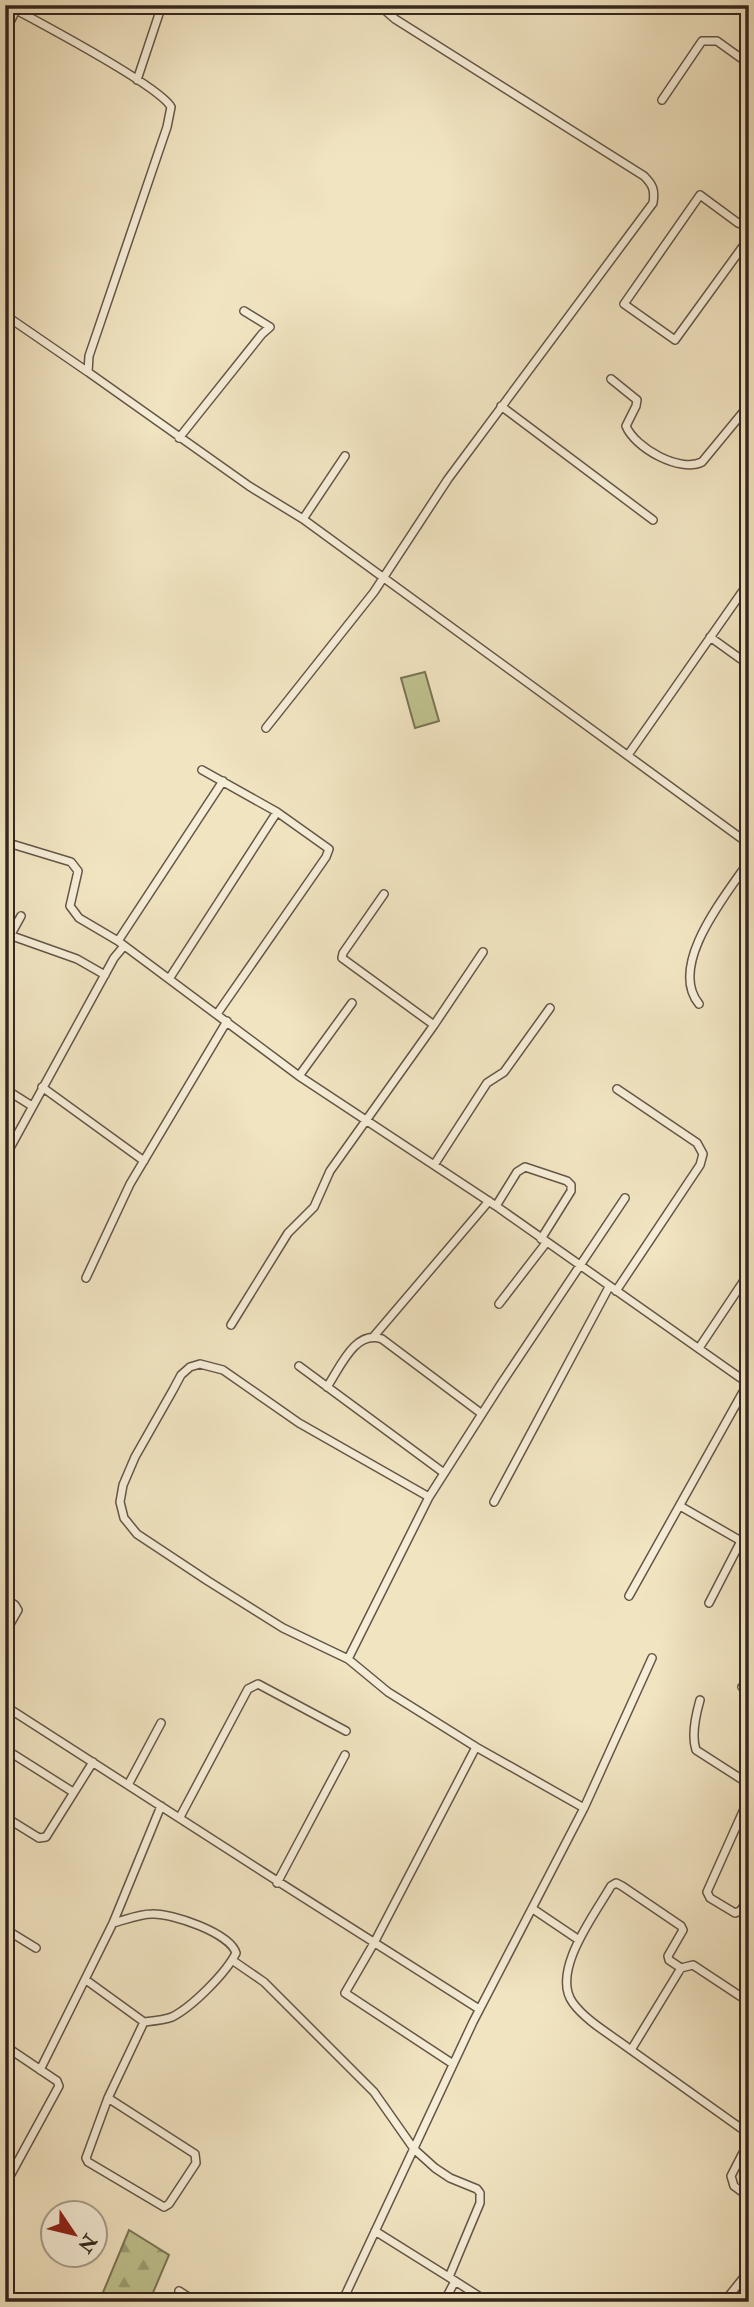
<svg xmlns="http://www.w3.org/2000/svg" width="754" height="2307" viewBox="0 0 754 2307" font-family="'IM FELL Double Pica',serif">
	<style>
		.forest { fill: url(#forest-firs); stroke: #7a7456; stroke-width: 2 }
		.pitch { fill: #bfc28f; stroke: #7a7456; stroke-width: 2 }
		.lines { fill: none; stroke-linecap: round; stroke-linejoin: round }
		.street-casing { stroke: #645647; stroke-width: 10 }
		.street { stroke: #f6edd7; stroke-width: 7 }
	</style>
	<defs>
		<pattern id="forest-firs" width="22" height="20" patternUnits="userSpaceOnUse" patternTransform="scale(1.75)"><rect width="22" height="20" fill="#bfc28f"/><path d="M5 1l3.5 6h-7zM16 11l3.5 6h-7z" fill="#9c9e74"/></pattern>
	</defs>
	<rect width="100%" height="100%" fill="#f1e4c1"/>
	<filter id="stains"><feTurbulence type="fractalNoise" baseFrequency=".00286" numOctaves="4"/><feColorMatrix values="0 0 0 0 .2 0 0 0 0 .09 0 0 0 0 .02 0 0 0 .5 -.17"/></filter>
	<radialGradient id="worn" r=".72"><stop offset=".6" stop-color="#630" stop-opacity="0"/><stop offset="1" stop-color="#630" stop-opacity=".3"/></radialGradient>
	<path class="forest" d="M 129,2230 L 169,2255 L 149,2302 L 99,2302 Z"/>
	<path class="pitch" d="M 425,672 L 439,721 L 415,728 L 401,678 Z"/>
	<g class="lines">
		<g class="street-casing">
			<path id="street" d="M 7,5 C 35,20 160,86 171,107 L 167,127 L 89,356 L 88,372 L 249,486 L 303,519 L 749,844
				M 5,32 L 16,10
				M 137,80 L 162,5
				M 662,100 L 702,41 L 717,41 L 749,64
				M 749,227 L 738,223 L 700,195 L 624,304 L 675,340 L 749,238
				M 5,315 L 88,372
				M 611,379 L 637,400 L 636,406 L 626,426 C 635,448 680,473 702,462 L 749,405
				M 501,406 L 653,520
				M 179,438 L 262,334 L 270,327 L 244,311
				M 303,519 L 345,456
				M 710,637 L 749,665
				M 266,728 L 374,592 L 448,479 L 653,203 C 655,190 653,185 644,176 L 395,19 L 379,5
				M 628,755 L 749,582
				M 202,770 L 277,812 L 329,849 L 326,857 L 217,1014
				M 5,842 L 71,862 L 78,871 L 70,906 L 79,918 L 118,941 L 299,1076 L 496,1206 L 749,1384
				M 384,894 L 343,953 L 342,958 L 434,1025
				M 15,937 L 77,959 L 105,975
				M 118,941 L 223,781
				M 5,945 L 21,916
				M 169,979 L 277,812
				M 699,1004 C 667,965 727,894 749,861
				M 299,1076 L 352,1003
				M 42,1087 L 144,1161
				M 5,1089 L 32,1106
				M 5,1157 L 114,958 L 124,946
				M 434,1165 L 487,1083 L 504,1072 L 550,1008
				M 496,1206 L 517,1172 L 525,1167 L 567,1181 L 571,1185 L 571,1191 L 541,1239
				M 86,1278 L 130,1184 L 227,1021
				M 616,1291 L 700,1165 L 703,1154 L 697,1143 L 617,1089
				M 499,1304 L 546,1243
				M 231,1325 L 288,1233 L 314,1207 L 330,1171 L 434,1025 L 483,952
				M 374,1336 L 489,1201
				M 699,1348 L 749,1273
				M 299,1366 L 444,1473
				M 327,1387 C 340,1368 355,1329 382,1339 L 482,1414
				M 494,1502 L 609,1287
				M 680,1506 L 741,1541
				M 629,1596 L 748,1383
				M 5,1598 L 15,1605 L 18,1610 L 5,1633
				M 709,1603 L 741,1541 L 749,1532
				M 348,1659 L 429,1497 L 501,1384 L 625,1198
				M 742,1687 L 749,1692
				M 700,1700 C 696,1714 691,1735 696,1750 L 749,1784
				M 5,1706 C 163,1808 320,1909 479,2009
				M 5,1749 L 73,1792
				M 128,1785 L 161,1723
				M 749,1798 L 707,1892 L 710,1898 L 735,1913 L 740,1911 L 749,1899
				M 584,1808 L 652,1658
				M 5,1817 L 39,1838 L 46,1837 L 93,1762
				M 180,1817 L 248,1689 L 258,1684 L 346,1731
				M 277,1883 L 345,1755
				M 533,1909 L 579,1940
				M 5,1929 L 36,1948
				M 232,1960 L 264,1982 L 374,2092 L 414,2149 L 435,2168 L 450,2178 L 477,2189 L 480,2193 L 480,2203 L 449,2277
				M 86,1980 L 144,2022 C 153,2021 164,2020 172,2017 C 192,2007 226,1973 236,1953 C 230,1933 172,1913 152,1914 C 139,1914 125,1920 113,1923
				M 749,2002 L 693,1965 L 681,1968 L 631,2050 L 749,2134
				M 5,2046 L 57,2081 L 59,2086 L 5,2185
				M 631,2050 C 613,2036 587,2022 573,2003 C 550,1972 595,1914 611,1886 L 616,1883 L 622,1886 L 681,1926 L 683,1930 L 668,1956 L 669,1960 L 681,1968
				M 453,2064 L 345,1993 L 374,1943 L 476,1747
				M 40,2070 L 113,1923 L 161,1806
				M 108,2098 L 195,2154 L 196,2163 L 169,2204 L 164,2207 L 88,2162 L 86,2158 L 108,2098 L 144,2022
				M 749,2141 L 731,2176 L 734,2186 L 749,2197
				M 375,2231 L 455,2281
				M 179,2291 L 196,2302
				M 342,2302 L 473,2022 L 584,1808 L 476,1747 L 388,1692 L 348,1659 L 283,1628 L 208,1581 L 137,1534 L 124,1518 L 120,1502 L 123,1485 L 135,1457 L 173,1390 L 181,1375 L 190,1367 L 200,1364 L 223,1370 L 299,1423 L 429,1497
				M 444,2302 L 455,2281 L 488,2302
				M 724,2302 L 749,2271"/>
		</g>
		<use href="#street" class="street"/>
	</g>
	<rect width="754" height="2307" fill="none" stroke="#f1e4c1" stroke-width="28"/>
	<rect x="7" y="7" width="740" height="2293" fill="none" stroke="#35271e" stroke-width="3.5"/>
	<rect x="14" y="14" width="726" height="2279" fill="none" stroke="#35271e" stroke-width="2"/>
	<g transform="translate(74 2234) rotate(125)"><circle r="33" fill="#f6edd7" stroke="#a99e8d" stroke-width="2"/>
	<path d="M0-5L12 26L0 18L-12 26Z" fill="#8f2418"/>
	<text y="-10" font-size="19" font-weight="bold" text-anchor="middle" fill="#35271e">N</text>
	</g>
	<rect width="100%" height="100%" filter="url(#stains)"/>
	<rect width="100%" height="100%" fill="url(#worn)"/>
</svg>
